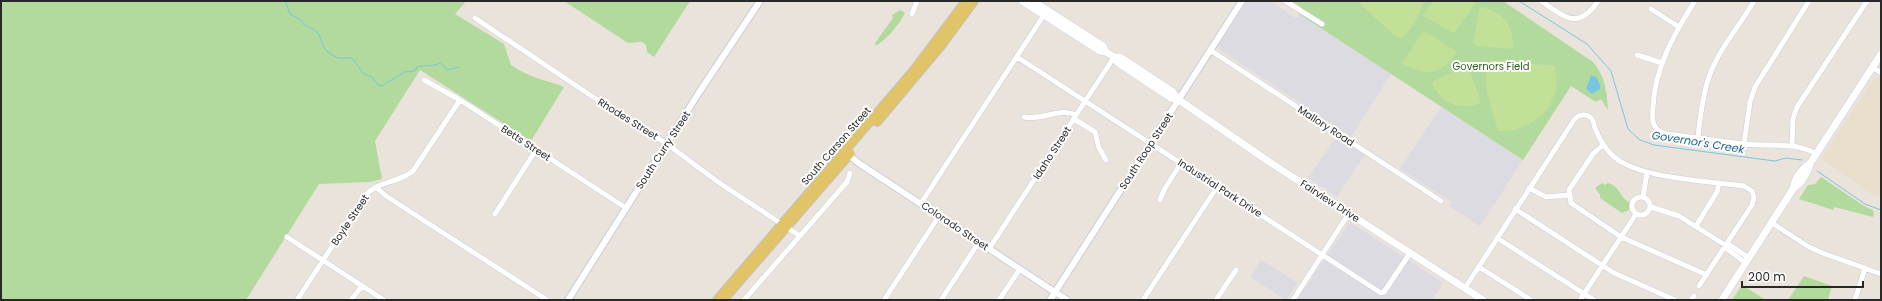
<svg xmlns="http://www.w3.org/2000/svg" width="1882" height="301" viewBox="0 0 1882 301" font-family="Poppins,sans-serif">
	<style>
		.industrial { fill: #dddbe2 }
		.education { fill: #e9dfcc }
		.green { fill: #b2da9d }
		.pitch { fill: #c3e099 }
		.water { fill: #78c6e1 }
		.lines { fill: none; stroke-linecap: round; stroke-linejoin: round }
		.stream { stroke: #78c6e1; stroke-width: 1 }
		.minor-casing { stroke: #cacdd8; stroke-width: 6 }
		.tertiary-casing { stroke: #cacdd8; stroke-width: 8 }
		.secondary-casing { stroke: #cacdd8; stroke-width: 8 }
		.primary-casing { stroke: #c3c3c3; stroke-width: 10 }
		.minor { stroke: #fff; stroke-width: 5 }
		.tertiary { stroke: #fff; stroke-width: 6 }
		.secondary { stroke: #fff; stroke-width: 7 }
		.primary { stroke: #e1c368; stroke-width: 8 }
		.labels { text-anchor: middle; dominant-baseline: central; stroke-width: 4; stroke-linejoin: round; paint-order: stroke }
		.park-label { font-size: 10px; fill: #2e5c21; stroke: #fff }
		.street-label { font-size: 10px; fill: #282828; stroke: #fff }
		.water-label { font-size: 11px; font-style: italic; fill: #1b6489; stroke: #fff }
	</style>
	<rect width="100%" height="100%" fill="#e9e3db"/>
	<path class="industrial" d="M 1248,1 L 1270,1 L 1296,18 L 1299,14 L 1391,74 L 1351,137 L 1219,49 L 1219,45 Z
		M 1441,107 L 1523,160 L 1480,226 L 1449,206 L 1452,202 L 1400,169 Z
		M 1337,136 L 1365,154 L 1337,197 L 1308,178 Z
		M 1350,222 L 1443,283 L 1432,300 L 1297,300 Z
		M 1261,260 L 1298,283 L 1286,300 L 1250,277 Z"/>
	<path class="education" d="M 1875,77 L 1881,78 L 1881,197 L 1871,194 L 1821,158 Z"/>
	<path class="green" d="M 1,1 L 466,1 L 455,14 L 504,44 L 511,65 C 527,77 546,80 564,87 L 531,141 L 420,70 L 375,141 L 382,179 L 370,182 L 319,184 L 246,300 L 1,300 Z
		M 564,1 L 690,1 L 654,57 L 647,52 L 646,45 L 642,42 L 628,43 Z
		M 1292,1 L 1503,1 L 1593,62 C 1605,76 1607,92 1608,110 L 1601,99 L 1596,102 L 1571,86 L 1523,160 L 1299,14 L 1302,8 Z
		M 900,10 L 905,13 C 898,26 889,37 876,46 L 875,43 L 893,18 L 892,15 Z
		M 1821,177 L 1861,204 L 1874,211 L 1873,217 L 1834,207 L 1833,210 L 1799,199 L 1808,185 L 1815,184 Z
		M 1602,183 L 1605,185 L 1608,183 C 1621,187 1619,197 1629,202 L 1629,210 L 1622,213 L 1600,198 L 1600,195 L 1595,188 Z
		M 1804,276 L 1832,286 L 1828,300 L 1788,300 Z
		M 1742,285 L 1766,300 L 1732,300 Z"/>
	<path class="pitch" d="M 1357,1 L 1424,1 C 1419,13 1413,32 1400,38 L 1395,36 Z
		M 1434,1 L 1473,1 L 1476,3 L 1454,33 L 1422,15 Z
		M 1480,7 C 1504,12 1514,25 1513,49 L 1476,46 L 1473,43 Z
		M 1422,32 L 1426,32 L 1457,52 C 1441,76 1426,76 1402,64 Z
		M 1491,60 L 1555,66 C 1556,73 1557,81 1556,88 C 1551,116 1525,132 1498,131 C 1493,110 1478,79 1491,60 Z
		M 1465,67 L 1469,68 L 1481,103 C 1461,112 1439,103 1432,82 Z"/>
	<path class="water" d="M 1591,75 L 1597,78 L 1600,85 L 1600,89 L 1592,94 L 1586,89 Z"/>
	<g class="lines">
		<path class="stream" d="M 285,1 L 290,14 L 301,20 L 304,25 L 313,29 L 319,34 L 324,48 L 329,53 L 338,58 L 352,58 L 364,74 L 372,77 L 378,85 L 382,86 L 404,72 L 415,71 L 417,67 C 425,65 433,67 440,63 L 448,70 L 459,67
			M 1519,1 L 1587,44 L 1611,71 L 1628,129 L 1640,140 L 1654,145 L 1775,161 L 1786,158 L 1802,160
			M 1817,171 L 1865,204 L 1881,210"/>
		<g class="minor-casing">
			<path id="minor" d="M 1285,1 L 1322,24
				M 1541,1 C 1565,17 1578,31 1598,1
				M 1695,1 C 1674,34 1655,67 1653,107 C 1652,120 1651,129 1666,134 C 1692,137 1718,141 1745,144 C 1768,147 1796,141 1816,154
				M 1651,9 L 1679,27
				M 912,14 L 917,1
				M 475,18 L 608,107 L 667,144 L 718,182 L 800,236
				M 1210,50 L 1441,201
				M 1637,55 L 1662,63
				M 1017,57 L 1381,293 L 1384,292 L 1410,253
				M 1872,67 L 1881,73
				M 424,80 L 460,100 L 626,208
				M 1024,117 C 1042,121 1060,107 1076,115
				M 1074,119 L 1095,132 L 1099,148 L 1106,160
				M 1698,137 C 1700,118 1702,99 1708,80 C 1717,51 1739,27 1754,1
				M 1744,144 L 1750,102 L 1755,87 L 1809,1
				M 1603,145 L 1593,154 L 1569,190 L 1571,203 L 1621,237 L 1707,275
				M 1792,146 L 1793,119 L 1797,107 L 1867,1
				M 376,187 L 386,196 L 547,300
				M 1529,188 L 1546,197 L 1569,195
				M1632 206a9 9 0 1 1 18 0a9 9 0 1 1-18 0Z
				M 1643,197 L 1647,173
				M 1160,200 L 1164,190 L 1181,163
				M 921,203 L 1044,15
				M 1651,207 L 1679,216 L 1725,245 L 1730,245 L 1749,258
				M 1515,209 L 1614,273 L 1675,300
				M 495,214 L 536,150
				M 1772,223 L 1809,247 L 1825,254 L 1881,274
				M 1696,226 L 1717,192 L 1719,183
				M 287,237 L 384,300
				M 1497,238 L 1594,300
				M 1725,245 L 1727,249 L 1746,263
				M 989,249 L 1114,57
				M 1479,267 L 1531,300
				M 1465,288 L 1574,120 C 1578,115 1584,113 1590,117 C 1594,120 1594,127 1596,131 C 1601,142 1608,153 1618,160 C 1647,179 1709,181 1744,186 L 1752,191 L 1754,198 L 1752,205 L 1699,286
				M 297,300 L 365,196 C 379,180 397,184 413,171 L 460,100
				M 351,300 L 362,286
				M 744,300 L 847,182 L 850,173
				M 884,300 L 939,216
				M 941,300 L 979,242
				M 999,300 L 1020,269
				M 1143,300 L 1217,187
				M 1216,300 L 1236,270
				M 1293,300 L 1349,213
				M 1580,300 L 1636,214
				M 1691,300 L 1694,296
				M 1855,300 L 1865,268"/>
		</g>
		<g class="tertiary-casing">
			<path id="tertiary" d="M 846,153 L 860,164 L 1067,300
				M 568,300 L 700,91 L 760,1
				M 1050,300 L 1242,1"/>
		</g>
		<g class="secondary-casing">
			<path id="secondary" d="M 1022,1 L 1100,51 L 1106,52
				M 1033,1 L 1103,46 L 1106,52 L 1114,57 L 1117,62 L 1171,98 L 1179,100 L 1268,161 L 1483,300
				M 1114,57 L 1120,57 L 1173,92 L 1179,100
				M 1793,189 C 1794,178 1802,169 1811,162
				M 1722,300 L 1793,189 C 1803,182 1807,174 1811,162 L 1881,54"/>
		</g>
		<g class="primary-casing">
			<path id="primary" d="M 877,122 L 940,47 L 974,1
				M 724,299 L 850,154
				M 717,300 L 914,70 L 966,1"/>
		</g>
		<use href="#minor" class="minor"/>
		<use href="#tertiary" class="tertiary"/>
		<use href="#secondary" class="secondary"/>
		<use href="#primary" class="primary"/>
	</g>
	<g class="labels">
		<g class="park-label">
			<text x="1491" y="66">Governors Field</text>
		</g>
		<g class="street-label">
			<text transform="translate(628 119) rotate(32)">Rhodes Street</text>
			<text transform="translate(1326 126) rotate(33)">Mallory Road</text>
			<text transform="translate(526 143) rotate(33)">Betts Street</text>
			<text transform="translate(836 146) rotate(-49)">South Carson Street</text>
			<text transform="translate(663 150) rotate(-57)">South Curry Street</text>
			<text transform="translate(1146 151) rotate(-57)">South Roop Street</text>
			<text transform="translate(1052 153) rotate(-57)">Idaho Street</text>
			<text transform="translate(1220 188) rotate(33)">Industrial Park Drive</text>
			<text transform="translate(1330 201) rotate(33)">Fairview Drive</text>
			<text transform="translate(350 220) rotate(-56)">Boyle Street</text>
			<text transform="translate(955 226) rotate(34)">Colorado Street</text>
		</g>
		<g class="water-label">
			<text transform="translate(1698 142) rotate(9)">Governor's Creek</text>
		</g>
	</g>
	<rect width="1882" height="301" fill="none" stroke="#282828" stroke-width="4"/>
	<path d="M1742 281v6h121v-6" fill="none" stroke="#282828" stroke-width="2"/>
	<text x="1748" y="281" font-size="12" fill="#282828" stroke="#ffffff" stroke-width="3" paint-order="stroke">200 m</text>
</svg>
